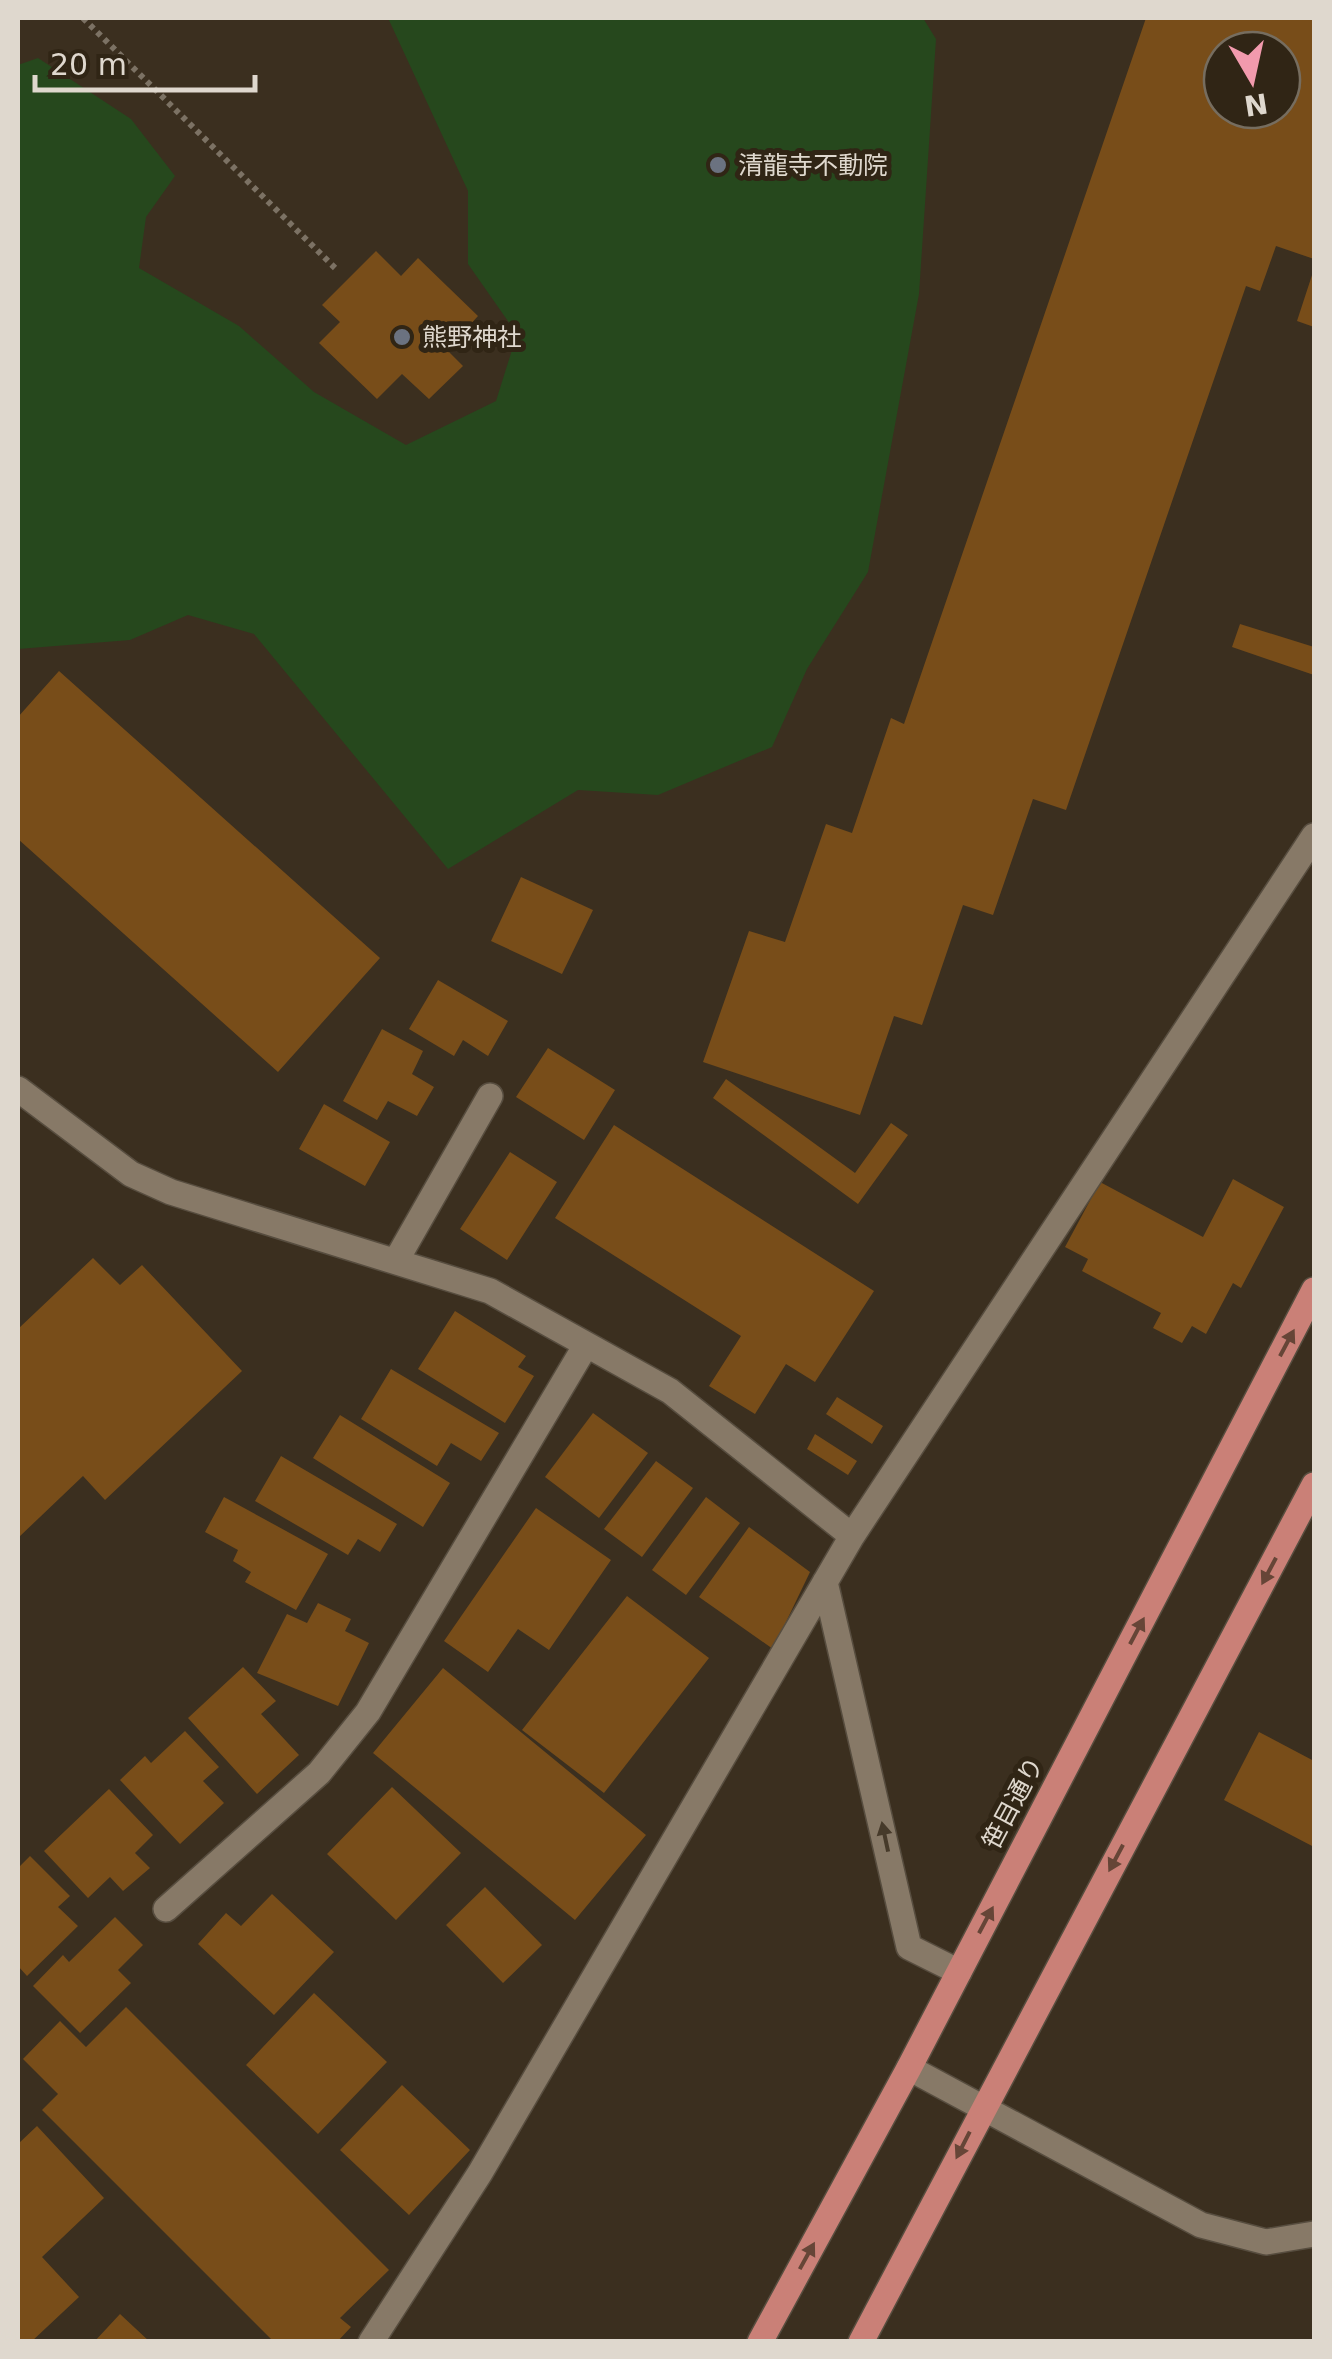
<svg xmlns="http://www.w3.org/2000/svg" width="1332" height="2359" viewBox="0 0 1332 2359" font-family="'DejaVu Sans','Noto Sans JP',sans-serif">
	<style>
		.green { fill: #26481d }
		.building { fill: #784d19; fill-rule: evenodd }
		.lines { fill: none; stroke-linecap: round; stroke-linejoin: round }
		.minor-casing { stroke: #574d3f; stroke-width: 28 }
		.major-casing { stroke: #574d3f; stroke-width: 28 }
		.path { stroke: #7c7264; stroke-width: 6; stroke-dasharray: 5 5; stroke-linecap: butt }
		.minor { stroke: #877967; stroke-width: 25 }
		.major { stroke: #ca8077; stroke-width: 25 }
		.oneway { fill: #664537 }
		.oneway2 { fill: #463a2a }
		.worship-dot { fill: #6b7280; stroke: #302515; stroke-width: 4 }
		.labels { text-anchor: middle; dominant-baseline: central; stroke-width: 10; stroke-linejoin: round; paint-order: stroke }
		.poi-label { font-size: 25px; fill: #dfd8ce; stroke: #302515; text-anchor: start }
		.street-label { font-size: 25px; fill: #dfd8ce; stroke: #302515 }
	</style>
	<rect width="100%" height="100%" fill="#3b2f1f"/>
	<path class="green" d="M 388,18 L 923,18 L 936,39 L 919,294 L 868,572 L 807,669 L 772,747 L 658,795 L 578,790 L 448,869 L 254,634 L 188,615 L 130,640 L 18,649 L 18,65 L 38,58 L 131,119 L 175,176 L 146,217 L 139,268 L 239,326 L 314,392 L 406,445 L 496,401 L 517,334 L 468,264 L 468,191 Z"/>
	<path class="building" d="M 1146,18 L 1314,18 L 1314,259 L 1276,246 L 1260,291 L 1246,286 L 1066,810 L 1033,799 L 993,915 L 963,905 L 922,1025 L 894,1016 L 860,1115 L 703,1062 L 749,931 L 785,942 L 826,824 L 852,833 L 891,718 L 904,724 ZM 1222,50 L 1282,50 L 1282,110 L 1222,110 Z
		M 376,251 L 401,276 L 418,258 L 478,316 L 447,350 L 463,366 L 429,399 L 402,374 L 377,399 L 319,343 L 340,322 L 322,305 Z
		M 1314,269 L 1314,327 L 1297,321 Z
		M 1240,624 L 1314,647 L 1314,675 L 1232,647 Z
		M 59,671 L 380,958 L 278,1072 L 18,839 L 18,717 Z
		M 521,877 L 593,910 L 562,974 L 491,941 Z
		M 438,980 L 508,1021 L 488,1056 L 463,1040 L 454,1056 L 409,1029 Z
		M 382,1029 L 423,1051 L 412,1074 L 434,1087 L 417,1116 L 388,1101 L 377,1120 L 343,1101 Z
		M 548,1048 L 615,1090 L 584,1140 L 516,1097 Z
		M 726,1079 L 855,1173 L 891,1123 L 908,1135 L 858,1204 L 713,1098 Z
		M 324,1104 L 390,1142 L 365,1186 L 299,1149 Z
		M 614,1125 L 874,1291 L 815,1382 L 786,1364 L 755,1414 L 709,1386 L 741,1336 L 555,1218 Z
		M 510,1152 L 557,1182 L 507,1260 L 460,1229 Z
		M 1233,1179 L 1284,1207 L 1241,1288 L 1233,1283 L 1206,1334 L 1192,1326 L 1182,1343 L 1153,1328 L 1161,1313 L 1082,1271 L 1088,1259 L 1065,1247 L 1100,1182 L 1203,1237 Z
		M 93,1258 L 120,1285 L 142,1265 L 242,1371 L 105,1500 L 83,1476 L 18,1538 L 18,1329 Z
		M 455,1311 L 526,1356 L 518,1367 L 534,1376 L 505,1423 L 418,1369 Z
		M 391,1369 L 499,1433 L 481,1461 L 451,1443 L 437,1466 L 361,1419 Z
		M 837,1397 L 883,1426 L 872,1444 L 826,1414 Z
		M 593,1413 L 648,1453 L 599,1518 L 545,1477 Z
		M 340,1415 L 450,1483 L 423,1527 L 313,1458 Z
		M 815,1434 L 857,1461 L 848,1475 L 807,1449 Z
		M 281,1456 L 397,1524 L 380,1552 L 358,1539 L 348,1555 L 255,1501 Z
		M 656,1461 L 693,1488 L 642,1557 L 604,1529 Z
		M 224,1497 L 328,1554 L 296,1610 L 245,1582 L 251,1572 L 233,1561 L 238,1550 L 205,1532 Z
		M 706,1497 L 740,1523 L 686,1595 L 652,1570 Z
		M 536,1508 L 611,1560 L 549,1650 L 518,1629 L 488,1672 L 444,1641 Z
		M 749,1527 L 810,1572 L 773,1649 L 699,1597 Z
		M 627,1596 L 709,1658 L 604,1793 L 522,1730 Z
		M 318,1603 L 351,1619 L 345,1631 L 369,1643 L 338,1706 L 257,1673 L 287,1614 L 307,1623 Z
		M 243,1667 L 276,1701 L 261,1714 L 299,1755 L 257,1794 L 188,1718 Z
		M 443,1668 L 646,1835 L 575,1920 L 373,1753 Z
		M 185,1731 L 219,1767 L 203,1781 L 224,1803 L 180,1844 L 120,1780 L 145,1756 L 151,1763 Z
		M 1259,1732 L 1314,1761 L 1314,1847 L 1224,1800 Z
		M 392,1787 L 461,1853 L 396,1920 L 327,1854 Z
		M 109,1789 L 153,1835 L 135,1853 L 150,1868 L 123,1891 L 110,1877 L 88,1898 L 44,1851 Z
		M 30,1856 L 70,1896 L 58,1907 L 78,1926 L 27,1976 L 18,1966 L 18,1868 Z
		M 485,1887 L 542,1945 L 503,1983 L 446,1925 Z
		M 272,1894 L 334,1952 L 274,2015 L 198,1944 L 226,1913 L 241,1926 Z
		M 115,1917 L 143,1945 L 118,1970 L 131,1983 L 80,2033 L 33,1986 L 63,1955 L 69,1962 Z
		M 314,1993 L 387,2062 L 318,2134 L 246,2065 Z
		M 126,2007 L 389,2270 L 340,2318 L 351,2327 L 337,2342 L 274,2342 L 42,2110 L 58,2094 L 23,2059 L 60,2021 L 86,2047 Z
		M 402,2085 L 470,2150 L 409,2215 L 340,2150 Z
		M 37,2126 L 104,2198 L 42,2257 L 79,2297 L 31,2342 L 18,2342 L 18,2144 Z
		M 120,2314 L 150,2342 L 94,2342 Z"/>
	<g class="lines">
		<g class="minor-casing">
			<path id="minor" d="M 18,1089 L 131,1174 L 171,1192 L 490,1291 L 670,1391 L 852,1536
				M 397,1259 L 490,1096
				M 825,1582 L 909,1947 L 959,1972
				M 166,1909 L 319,1773 L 368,1712 L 586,1345
				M 909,2068 L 1201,2225 L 1266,2242 L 1314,2234
				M 371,2342 L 480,2173 L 852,1536 L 1314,836"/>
		</g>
		<g class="major-casing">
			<path id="major" d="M 760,2342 L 909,2068 L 1314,1290
				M 861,2342 L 1314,1485"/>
		</g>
		<path class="path" d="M 83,18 L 335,268"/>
		<use href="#minor" class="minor"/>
		<use href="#major" class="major"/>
	</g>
	<defs><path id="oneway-solid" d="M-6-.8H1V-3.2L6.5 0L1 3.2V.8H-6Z" transform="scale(2.5)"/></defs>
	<g class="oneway">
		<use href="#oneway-solid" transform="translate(1287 1343) rotate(-62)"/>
		<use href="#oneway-solid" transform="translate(1269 1571) rotate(118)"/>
		<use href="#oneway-solid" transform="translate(1137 1631) rotate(-62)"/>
		<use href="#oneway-solid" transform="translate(1116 1858) rotate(118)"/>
		<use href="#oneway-solid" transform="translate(986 1920) rotate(-62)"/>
		<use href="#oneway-solid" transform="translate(963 2145) rotate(117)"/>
		<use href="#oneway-solid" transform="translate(807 2256) rotate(-61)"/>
	</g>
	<use class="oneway2" href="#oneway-solid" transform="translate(885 1837) rotate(-102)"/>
	<g class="worship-dot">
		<circle cx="718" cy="165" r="10"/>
		<circle cx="402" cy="337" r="10"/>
	</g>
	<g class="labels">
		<g class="poi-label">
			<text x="738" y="165">清龍寺不動院</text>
			<text x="422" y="337">熊野神社</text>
		</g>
		<g class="street-label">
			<text transform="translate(1013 1803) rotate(-62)">笹目通り</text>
		</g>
	</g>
	<rect width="1332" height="2359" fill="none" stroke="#dfd8ce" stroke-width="40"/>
	<g transform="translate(1252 80) rotate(171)"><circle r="48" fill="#302515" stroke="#766d5f" stroke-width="2.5"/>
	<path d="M0-8L18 38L0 25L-18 38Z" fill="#f29aad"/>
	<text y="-15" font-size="28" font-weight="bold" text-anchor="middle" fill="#dfd8ce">N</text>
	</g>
	<path d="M35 75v15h220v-15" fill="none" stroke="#dfd8ce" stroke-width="5"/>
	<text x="50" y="75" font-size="30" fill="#dfd8ce" stroke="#302515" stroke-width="8" paint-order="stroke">20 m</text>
</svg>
